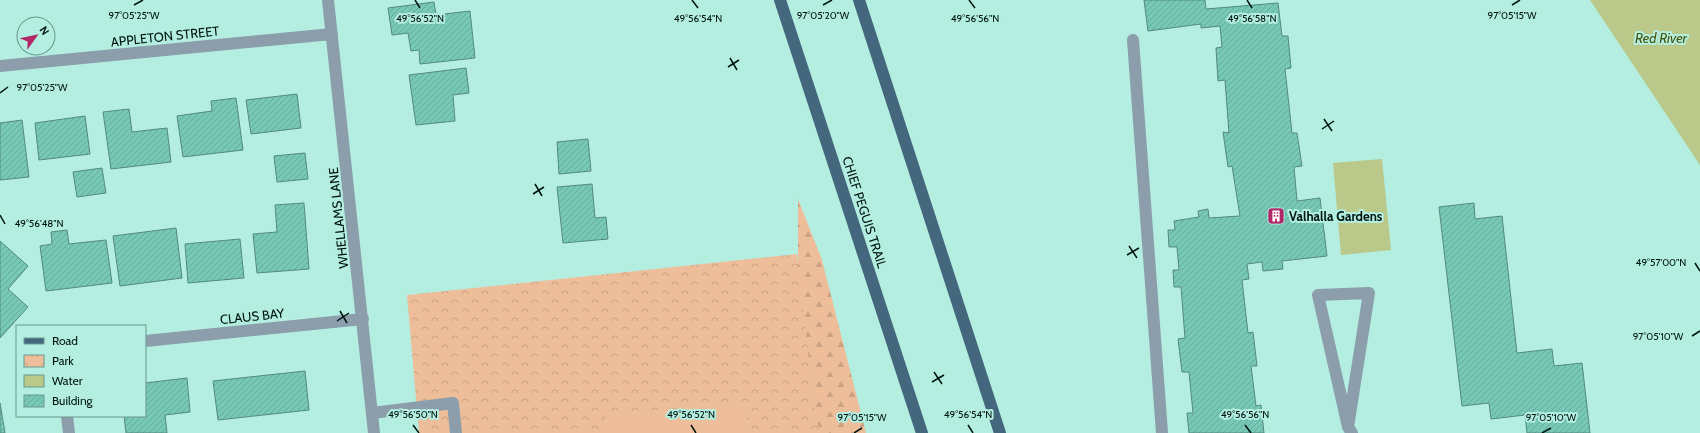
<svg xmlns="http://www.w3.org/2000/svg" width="1700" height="433" viewBox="0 0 1700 433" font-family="Cabin,sans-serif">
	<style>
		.forest { fill: url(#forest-firs) }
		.park { fill: url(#park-crowns) }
		.garden { fill: #eebe9a }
		.water { fill: #bac88a }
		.building { fill: url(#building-hatch); stroke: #538a7e }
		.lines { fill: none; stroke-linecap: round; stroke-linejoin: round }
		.lane { stroke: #8c9eab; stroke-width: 12 }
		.street { stroke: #8c9eab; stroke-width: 12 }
		.primary { stroke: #45677d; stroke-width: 12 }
		.ticks { fill: none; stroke: #001410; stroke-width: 1.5 }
		.labels { text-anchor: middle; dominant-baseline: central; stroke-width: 4; stroke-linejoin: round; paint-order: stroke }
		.street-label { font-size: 13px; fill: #001410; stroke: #b3eee0 }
		.poi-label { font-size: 13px; font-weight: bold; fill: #001410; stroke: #b3eee0; text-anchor: start }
		.water-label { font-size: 14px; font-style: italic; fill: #46510a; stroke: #b3eee0 }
		.ticks-label { font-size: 10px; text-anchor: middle; fill: #001410; stroke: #b3eee0; stroke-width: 4; stroke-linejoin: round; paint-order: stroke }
	</style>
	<defs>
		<pattern id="forest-firs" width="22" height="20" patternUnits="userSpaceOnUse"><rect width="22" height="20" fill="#eebe9a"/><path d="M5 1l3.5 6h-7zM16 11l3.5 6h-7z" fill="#caa284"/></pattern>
		<pattern id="park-crowns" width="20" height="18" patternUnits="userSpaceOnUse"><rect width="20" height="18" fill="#eebe9a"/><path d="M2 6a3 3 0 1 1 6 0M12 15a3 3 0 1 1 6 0" fill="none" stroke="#caa284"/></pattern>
		<pattern id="building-hatch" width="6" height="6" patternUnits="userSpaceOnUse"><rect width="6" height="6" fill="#77c8b6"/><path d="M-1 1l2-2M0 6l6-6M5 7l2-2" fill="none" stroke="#65ab9b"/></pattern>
	</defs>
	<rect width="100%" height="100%" fill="#b3eee0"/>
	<path class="forest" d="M 798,199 L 822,260 L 866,433 L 783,433 L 798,422 Z"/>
	<path class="park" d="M 797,254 L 815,413 L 820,433 L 419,433 L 407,295 Z"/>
	<path class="garden" d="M 738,404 L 746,412 L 748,433 L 603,433 L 606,414 Z"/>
	<path class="water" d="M 1590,0 L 1700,0 L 1700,165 Z
		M 1382,159 L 1391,250 L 1341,255 L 1333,163 Z"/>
	<path class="building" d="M 1144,0 L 1205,0 L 1206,9 L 1278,3 L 1282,36 L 1288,36 L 1291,68 L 1285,69 L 1292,133 L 1297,133 L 1302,166 L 1294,167 L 1297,201 L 1320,198 L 1327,256 L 1282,261 L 1283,269 L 1263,271 L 1262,262 L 1247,264 L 1249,279 L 1242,280 L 1248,333 L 1253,332 L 1257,366 L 1251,366 L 1256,406 L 1261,405 L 1264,433 L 1189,433 L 1187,413 L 1193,413 L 1189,372 L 1182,372 L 1178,339 L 1185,338 L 1181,287 L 1174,287 L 1173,270 L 1179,270 L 1177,247 L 1169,247 L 1168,230 L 1175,230 L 1174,221 L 1199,217 L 1198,211 L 1208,209 L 1209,218 L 1240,216 L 1232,166 L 1228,167 L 1223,132 L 1229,133 L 1225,80 L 1218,81 L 1216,48 L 1222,47 L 1220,26 L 1201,28 L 1201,24 L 1148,31 Z
		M 434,2 L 436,15 L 470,11 L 475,58 L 420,64 L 419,50 L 411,51 L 408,33 L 392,35 L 388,8 Z
		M 466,68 L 469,93 L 453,95 L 455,121 L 416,125 L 409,75 Z
		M 297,94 L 301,128 L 251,134 L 246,100 Z
		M 236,98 L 243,150 L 183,157 L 177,116 L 212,111 L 211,101 Z
		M 129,109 L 132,132 L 167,128 L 171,162 L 111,169 L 103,112 Z
		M 85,116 L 90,154 L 39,160 L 35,123 Z
		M 22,120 L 29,177 L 0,180 L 0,123 Z
		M 588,139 L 591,171 L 559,174 L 557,142 Z
		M 305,153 L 308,179 L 277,182 L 274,156 Z
		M 102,168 L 106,193 L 77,197 L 73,172 Z
		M 592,184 L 595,218 L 606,217 L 608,239 L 563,243 L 557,187 Z
		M 304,203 L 309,269 L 257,273 L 253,234 L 277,232 L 275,205 Z
		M 1474,203 L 1475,219 L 1502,216 L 1517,353 L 1552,349 L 1554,366 L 1582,363 L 1590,433 L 1527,433 L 1525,415 L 1491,419 L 1489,403 L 1462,406 L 1439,207 Z
		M 176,228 L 182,278 L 120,286 L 113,236 Z
		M 67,230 L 69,244 L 106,240 L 112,283 L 46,291 L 40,246 L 52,244 L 51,232 Z
		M 240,239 L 244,278 L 188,283 L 185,244 Z
		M 0,241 L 28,266 L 8,289 L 28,307 L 0,338 Z
		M 305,371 L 309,410 L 218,420 L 213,381 Z
		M 187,378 L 190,412 L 165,415 L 167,433 L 126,433 L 124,416 L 145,416 L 145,383 Z
		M 0,403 L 5,433 L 0,433 Z"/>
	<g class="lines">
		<path class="lane" d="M 1133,40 L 1162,433
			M 372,413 L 453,403 L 456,433
			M 1348,427 L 1369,293 L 1318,295 L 1348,427 L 1352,433"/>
		<path class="street" d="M 328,0 L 374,433
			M 0,66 L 332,34
			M 145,341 L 363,319
			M 67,416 L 69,433"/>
		<path class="primary" d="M 780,0 L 922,433
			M 859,0 L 1000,433"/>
	</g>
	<path class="ticks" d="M 415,0 L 420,8M 692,0 L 698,8M 969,0 L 975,8M 1247,0 L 1252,8M 134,5 L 143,0M 823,5 L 832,0M 1512,5 L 1520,0M 730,58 L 737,70M 728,67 L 739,60M 0,93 L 8,87M 1324,119 L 1332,131M 1322,129 L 1334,121M 535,184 L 542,196M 533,194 L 544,187M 0,215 L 5,224M 1129,246 L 1137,258M 1127,255 L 1139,248M 1695,263 L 1700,271M 340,311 L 347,323M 337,321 L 349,313M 1692,336 L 1700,331M 934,372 L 942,384M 932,382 L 944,375M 413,425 L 419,433M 691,425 L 696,433M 968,425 L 973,433M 1245,425 L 1251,433M 854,433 L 862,428M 1542,433 L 1551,428"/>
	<defs>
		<g id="building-square" transform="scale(0.9)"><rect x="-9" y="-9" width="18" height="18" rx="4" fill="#b22866" stroke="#b3eee0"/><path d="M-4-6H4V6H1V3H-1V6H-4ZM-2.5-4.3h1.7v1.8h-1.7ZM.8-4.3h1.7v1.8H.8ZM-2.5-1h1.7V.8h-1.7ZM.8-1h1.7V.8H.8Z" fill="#fff"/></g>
	</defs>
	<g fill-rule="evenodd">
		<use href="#building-square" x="1276" y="216"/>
	</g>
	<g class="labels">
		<g class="street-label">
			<text transform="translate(165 36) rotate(-6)">APPLETON STREET</text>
			<text transform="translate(865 212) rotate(72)">CHIEF PEGUIS TRAIL</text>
			<text transform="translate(338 218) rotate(-96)">WHELLAMS LANE</text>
			<text transform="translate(252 316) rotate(-6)">CLAUS BAY</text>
		</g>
		<g class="poi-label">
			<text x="1289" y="216">Valhalla Gardens</text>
		</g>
		<g class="water-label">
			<text x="1661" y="38">Red River</text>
		</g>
	</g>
	<g class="ticks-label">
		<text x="134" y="19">97°05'25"W</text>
		<text x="823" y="19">97°05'20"W</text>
		<text x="1512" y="19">97°05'15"W</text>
		<text x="420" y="22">49°56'52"N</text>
		<text x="698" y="22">49°56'54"N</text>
		<text x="975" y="22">49°56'56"N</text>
		<text x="1252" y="22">49°56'58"N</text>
		<text x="42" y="91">97°05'25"W</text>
		<text x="39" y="227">49°56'48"N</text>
		<text x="1661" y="266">49°57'00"N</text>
		<text x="1658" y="340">97°05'10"W</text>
		<text x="413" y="418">49°56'50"N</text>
		<text x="691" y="418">49°56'52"N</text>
		<text x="968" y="418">49°56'54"N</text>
		<text x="1245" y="418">49°56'56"N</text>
		<text x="862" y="421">97°05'15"W</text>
		<text x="1551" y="421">97°05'10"W</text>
	</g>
	<rect x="16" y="325" width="130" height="92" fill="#b3eee0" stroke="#6b978d"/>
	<rect x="24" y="338" width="20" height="6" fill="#45677d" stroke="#6b978d"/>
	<text x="52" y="345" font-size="12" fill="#001410">Road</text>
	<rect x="24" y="355" width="20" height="12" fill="url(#park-crowns)" stroke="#6b978d"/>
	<text x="52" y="365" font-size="12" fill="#001410">Park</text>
	<rect x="24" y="375" width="20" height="12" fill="#bac88a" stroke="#6b978d"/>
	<text x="52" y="385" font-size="12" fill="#001410">Water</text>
	<rect x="24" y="395" width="20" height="12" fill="url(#building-hatch)" stroke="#6b978d"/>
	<text x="52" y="405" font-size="12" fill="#001410">Building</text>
	<g transform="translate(36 36) rotate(57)"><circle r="19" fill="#b3eee0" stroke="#6b978d"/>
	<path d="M0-3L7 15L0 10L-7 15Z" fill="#b22866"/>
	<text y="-6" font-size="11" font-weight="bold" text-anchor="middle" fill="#001410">N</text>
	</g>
</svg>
